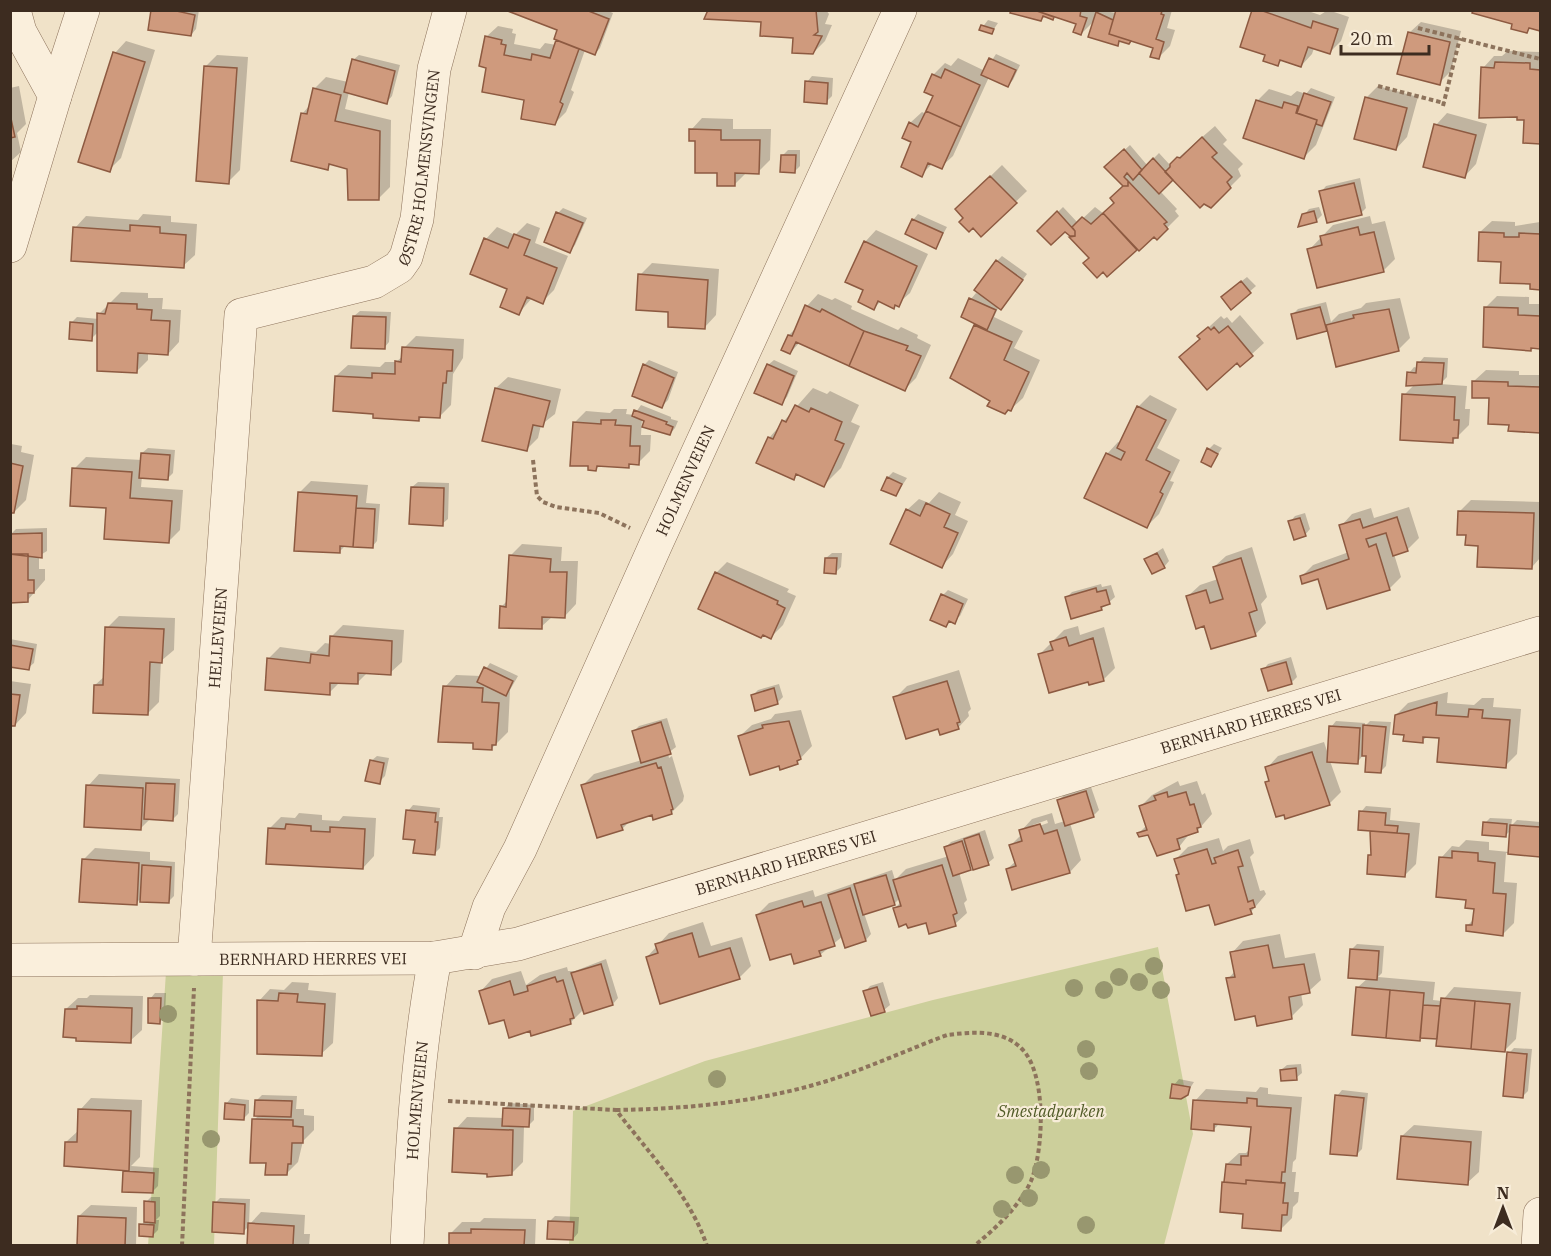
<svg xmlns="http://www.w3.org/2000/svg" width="1551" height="1256" viewBox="0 0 1551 1256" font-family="'IBM Plex Serif',serif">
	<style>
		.green { fill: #cccf9b }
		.shadow { fill: #0003; fill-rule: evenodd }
		.building { fill: #cf9a7d; stroke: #8d5a41; stroke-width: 1.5 }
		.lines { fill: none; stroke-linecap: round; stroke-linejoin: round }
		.minor-casing { stroke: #8d735c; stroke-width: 34 }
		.path { stroke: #8d735c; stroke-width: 4; stroke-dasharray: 4.5 3; stroke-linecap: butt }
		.minor { stroke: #faefdc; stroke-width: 33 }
		.tree { fill: #98976f }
		.labels { text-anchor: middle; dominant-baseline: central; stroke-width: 4.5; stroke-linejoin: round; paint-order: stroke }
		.street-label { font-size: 16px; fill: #3d2c20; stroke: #f7ecd8 }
		.park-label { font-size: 16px; font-style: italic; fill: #505a26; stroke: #f7ecd8 }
	</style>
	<rect width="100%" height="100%" fill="#f0e2c8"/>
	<path class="green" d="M 1158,947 L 1193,1134 L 1164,1245 L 569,1246 L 573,1111 L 705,1061 L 933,1000 Z
		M 166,972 L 223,972 L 214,1245 L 148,1246 Z"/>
	<path class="shadow" d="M 153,10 L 199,10 L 196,29 L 191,35 Z
		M 509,10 L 606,10 L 613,13 L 600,48 L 595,54 L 585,50 L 571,90 L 574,92 L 566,112 L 554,124 L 488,67 L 486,37 L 498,26 L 513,29 L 512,33 L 516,34 L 514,44 L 540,49 L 545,43 L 556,45 L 559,29 Z
		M 709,10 L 826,10 L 829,14 L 825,24 L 832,25 L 825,41 L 813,53 L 795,37 L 763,21 Z
		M 1013,10 L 1096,10 L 1095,15 L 1099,10 L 1116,13 L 1118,10 L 1172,10 L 1167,28 L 1175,30 L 1170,46 L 1158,58 L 1155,47 L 1132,40 L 1121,40 L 1117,44 L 1095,20 L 1081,34 L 1078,23 L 1055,15 L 1052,18 L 1045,15 L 1040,19 Z
		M 1253,10 L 1305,10 L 1320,15 L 1328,10 L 1349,17 L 1341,41 L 1329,53 L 1314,48 L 1312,54 L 1301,66 L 1282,60 L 1277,65 Z
		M 988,20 L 998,23 L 991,33 L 981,29 Z
		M 1421,22 L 1461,31 L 1451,71 L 1439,83 L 1409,33 Z
		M 126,41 L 155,50 L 121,158 L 109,170 L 115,53 Z
		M 1508,51 L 1540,52 L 1540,142 L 1524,141 L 1525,118 L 1483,68 L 1494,56 L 1502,56 Z
		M 996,54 L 1020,65 L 1013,80 L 1008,85 L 989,77 L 953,156 L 941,167 L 933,163 L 921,175 L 910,123 L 922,112 L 926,114 L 935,95 L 926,91 L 933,75 L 945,63 L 951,66 L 958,58 L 985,71 Z
		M 217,55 L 248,57 L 240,170 L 228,182 L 206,66 Z
		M 359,55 L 400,65 L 392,96 L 387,102 L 349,92 L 345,109 L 391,120 L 390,187 L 379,198 L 348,167 L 332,163 L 327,168 L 302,114 L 310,105 L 314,89 L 326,77 L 348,82 L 353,60 Z
		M 812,76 L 833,78 L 832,96 L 826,102 L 807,82 Z
		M 19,86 L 26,124 L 17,133 L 21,152 L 10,162 L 10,88 Z
		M 1378,86 L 1418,97 L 1407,137 L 1396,149 L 1366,98 Z
		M 1311,88 L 1335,97 L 1316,145 L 1304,157 L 1245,137 L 1258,100 L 1269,89 L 1291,96 L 1297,91 L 1306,94 Z
		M 1447,113 L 1487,124 L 1476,164 L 1465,176 L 1436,125 Z
		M 702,118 L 733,119 L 733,129 L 771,129 L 770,160 L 758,172 L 746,173 L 734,185 L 718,172 L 691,130 Z
		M 1215,126 L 1227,140 L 1223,144 L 1243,164 L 1238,169 L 1241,176 L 1211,206 L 1173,178 L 1160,191 L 1177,209 L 1175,211 L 1179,216 L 1157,238 L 1154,234 L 1107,275 L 1065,230 L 1039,231 L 1063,207 L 1078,223 L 1095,207 L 1104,214 L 1116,203 L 1124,186 L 1106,167 L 1130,145 L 1147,165 L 1159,153 L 1170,165 Z
		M 788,150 L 800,150 L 800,166 L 795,171 L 782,156 Z
		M 1002,165 L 1027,191 L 981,235 L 957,209 Z
		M 1360,178 L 1366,208 L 1361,213 L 1321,192 L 1326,186 Z
		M 1319,207 L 1322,215 L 1316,221 L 1304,215 L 1309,209 Z
		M 563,208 L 587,218 L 575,245 L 570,251 L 558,213 Z
		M 143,214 L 171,216 L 171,222 L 197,224 L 195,255 L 183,266 L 75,228 L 86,216 L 138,220 Z
		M 918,214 L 947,227 L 936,247 L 913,220 Z
		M 1370,216 L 1372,224 L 1385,221 L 1395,259 L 1383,271 L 1309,250 L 1333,225 Z
		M 1492,221 L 1515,222 L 1515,226 L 1540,222 L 1540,288 L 1531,288 L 1532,282 L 1502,260 L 1480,232 Z
		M 527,223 L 540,228 L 535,243 L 568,256 L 554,290 L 542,302 L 532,298 L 519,313 L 486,239 L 497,227 L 515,235 Z
		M 876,230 L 928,254 L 910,293 L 894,307 L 881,301 L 874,308 L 865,290 L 865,242 Z
		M 1002,256 L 1027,274 L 1006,302 L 999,306 L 994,317 L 1023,331 L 1014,348 L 1040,360 L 1023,398 L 1011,409 L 992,400 L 975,326 L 978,324 L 962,316 L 971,299 L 976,293 L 983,296 L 997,261 Z
		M 652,263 L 719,269 L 716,315 L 705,327 L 670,311 L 640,275 Z
		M 1247,277 L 1256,286 L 1231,308 L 1228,292 Z
		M 121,292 L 148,293 L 148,298 L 163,298 L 162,309 L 181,310 L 179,342 L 168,354 L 148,353 L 148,360 L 136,372 L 98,332 L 91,339 L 71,323 L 77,317 L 99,319 L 99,314 Z
		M 818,294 L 832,300 L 835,298 L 852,306 L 851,309 L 898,330 L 901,327 L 918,335 L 917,338 L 931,345 L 916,378 L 905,389 L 800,342 L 790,353 L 789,335 L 797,327 L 807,306 Z
		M 1497,296 L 1529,297 L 1529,304 L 1540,304 L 1540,347 L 1530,350 L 1486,307 Z
		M 1400,298 L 1410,338 L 1398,350 L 1328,328 L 1326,330 L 1292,315 L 1298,309 L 1326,302 L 1331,322 L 1339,314 L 1361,308 L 1366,303 Z
		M 360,311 L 391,312 L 389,342 L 384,348 L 354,316 Z
		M 1240,315 L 1264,343 L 1240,365 L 1199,336 L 1221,316 L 1224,319 L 1227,317 L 1232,323 Z
		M 416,336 L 464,339 L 463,358 L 453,374 L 451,405 L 440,416 L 423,416 L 419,420 L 375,412 L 336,376 L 348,365 L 380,367 L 385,362 L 396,362 L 403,356 L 404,348 Z
		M 1424,357 L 1448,358 L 1447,377 L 1440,384 L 1467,386 L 1465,409 L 1470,409 L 1469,425 L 1452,442 L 1404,395 L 1415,384 L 1409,373 L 1414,367 L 1418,368 L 1419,363 Z
		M 649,360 L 678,372 L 668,400 L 662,406 L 644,365 Z
		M 774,360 L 798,371 L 787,397 L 781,403 L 768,365 Z
		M 1486,370 L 1519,371 L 1519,375 L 1540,375 L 1540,431 L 1510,430 L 1510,424 L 1491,397 L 1474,381 Z
		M 508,377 L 561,389 L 555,414 L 541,425 L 538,438 L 526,450 L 496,388 Z
		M 813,388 L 827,394 L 830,391 L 859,405 L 851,422 L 860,426 L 841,468 L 824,485 L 798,473 L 793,478 L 769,438 Z
		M 1150,395 L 1177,409 L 1157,448 L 1180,460 L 1170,481 L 1174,482 L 1159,514 L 1147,526 L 1107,454 L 1118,442 L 1121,443 L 1138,407 Z
		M 641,405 L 671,417 L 671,419 L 678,421 L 675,428 L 670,434 L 642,418 L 641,435 L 651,435 L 650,451 L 638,463 L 631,463 L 628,466 L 600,465 L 596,469 L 574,423 L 586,411 L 610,413 L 614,409 L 627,409 L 626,414 L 634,415 Z
		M 11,444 L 22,446 L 21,452 L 34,455 L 26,500 L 14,512 L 10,511 Z
		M 1214,444 L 1222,448 L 1211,465 L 1209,449 Z
		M 148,448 L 175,450 L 173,473 L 168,478 L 142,476 L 141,487 L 183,490 L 180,530 L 168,542 L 108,506 L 74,469 L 86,457 L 142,460 L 142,453 Z
		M 893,472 L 907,478 L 896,495 L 888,477 Z
		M 311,481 L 368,485 L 366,503 L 380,504 L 377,541 L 372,547 L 346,545 L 339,552 L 299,493 Z
		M 418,482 L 449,483 L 448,519 L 442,524 L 412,487 Z
		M 939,492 L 961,502 L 955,515 L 968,521 L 953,554 L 942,566 L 907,510 L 919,499 L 929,503 Z
		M 1471,500 L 1540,502 L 1540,558 L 1532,567 L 1479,544 L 1468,534 L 1459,512 Z
		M 1409,507 L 1419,538 L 1407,550 L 1394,554 L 1401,577 L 1389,589 L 1301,577 L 1313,565 L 1349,552 L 1341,526 L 1352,514 L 1371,508 L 1374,518 Z
		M 1305,513 L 1310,529 L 1305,535 L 1290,522 L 1295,516 Z
		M 47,528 L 47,551 L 39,556 L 39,569 L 45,569 L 45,580 L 27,601 L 11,534 L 16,529 Z
		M 522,544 L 562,547 L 561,561 L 578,561 L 576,604 L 565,616 L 553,616 L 541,627 L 501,607 L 508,600 L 511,555 Z
		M 1252,547 L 1267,597 L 1261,604 L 1266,623 L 1255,635 L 1205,624 L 1188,596 L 1200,585 L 1218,579 L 1214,567 L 1226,556 Z
		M 1163,548 L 1169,561 L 1164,567 L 1146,559 Z
		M 832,553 L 842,553 L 841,567 L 836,572 L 826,558 Z
		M 727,562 L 789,589 L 787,592 L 796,596 L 783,625 L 771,637 L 716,573 Z
		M 1101,584 L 1102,587 L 1111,585 L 1115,597 L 1101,609 L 1066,598 L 1072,592 Z
		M 948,590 L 968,599 L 960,616 L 945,625 L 943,595 Z
		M 119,616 L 175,618 L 174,650 L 161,661 L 159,702 L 147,714 L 95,685 L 105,676 L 107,628 Z
		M 343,625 L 404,630 L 402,662 L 390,673 L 368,672 L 357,683 L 340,682 L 329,693 L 268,659 L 280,647 L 316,652 L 325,643 L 331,644 L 331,637 Z
		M 1078,626 L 1080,635 L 1104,627 L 1115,668 L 1104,679 L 1089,680 L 1039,655 L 1064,630 Z
		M 10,639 L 37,644 L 34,663 L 28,668 L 10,665 Z
		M 1291,657 L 1297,677 L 1291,683 L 1263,670 L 1268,664 Z
		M 490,663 L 518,676 L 510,690 L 508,732 L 491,749 L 474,742 L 445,687 L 456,675 L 481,676 Z
		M 959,670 L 971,709 L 968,712 L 969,716 L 958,728 L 939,727 L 895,698 L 907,686 Z
		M 10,681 L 31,684 L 26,713 L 15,725 L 10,724 Z
		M 779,684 L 783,697 L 778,702 L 752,696 L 758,690 Z
		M 1448,692 L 1447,703 L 1474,705 L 1482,698 L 1494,698 L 1493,707 L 1521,709 L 1517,754 L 1505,766 L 1441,737 L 1428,736 L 1422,741 L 1406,734 L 1396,715 L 1408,703 Z
		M 801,710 L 812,746 L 797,762 L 780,764 L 740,736 L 752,725 L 771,719 L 775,714 Z
		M 667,718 L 676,747 L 668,753 L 669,758 L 672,756 L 684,796 L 683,801 L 671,813 L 653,814 L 631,820 L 622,829 L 582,786 L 594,774 L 642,760 L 633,732 L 639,726 Z
		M 1336,721 L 1365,723 L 1365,726 L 1370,721 L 1391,722 L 1386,766 L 1381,771 L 1367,755 L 1363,755 L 1357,763 L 1330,761 L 1341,792 L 1329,804 L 1267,783 L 1270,779 L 1267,768 L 1278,756 L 1324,742 L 1329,757 L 1331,727 Z
		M 377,756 L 389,758 L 385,776 L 379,782 L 371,761 Z
		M 99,774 L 180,779 L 178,814 L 173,819 L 151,818 L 140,829 L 88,786 Z
		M 1178,781 L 1180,786 L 1197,781 L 1202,795 L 1205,793 L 1212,814 L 1197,831 L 1190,833 L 1179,847 L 1149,833 L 1139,833 L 1147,825 L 1141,806 L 1152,795 Z
		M 1091,787 L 1099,810 L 1093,816 L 1070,823 L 1081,860 L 1070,872 L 1013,888 L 1007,869 L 1016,861 L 1011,845 L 1022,834 L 1021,831 L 1032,819 L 1052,813 L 1055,824 L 1065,821 L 1058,801 L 1064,795 ZM 1047,820 L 1048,823 L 1033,828 L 1033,825 Z
		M 413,805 L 440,808 L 439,817 L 443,817 L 440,848 L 434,854 L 416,839 L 408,811 Z
		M 1366,806 L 1391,808 L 1390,820 L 1420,823 L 1416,864 L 1404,876 L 1370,856 L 1372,853 L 1372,830 L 1361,812 Z
		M 299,813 L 322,815 L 322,820 L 339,821 L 343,816 L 376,818 L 374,856 L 363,868 L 270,828 L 281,817 L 295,818 Z
		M 1490,818 L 1512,819 L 1511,826 L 1517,820 L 1540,822 L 1540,855 L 1506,853 L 1504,882 L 1517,883 L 1514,923 L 1502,935 L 1468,925 L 1474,919 L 1475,907 L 1441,858 L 1452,846 L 1459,847 L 1466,840 L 1489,842 L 1489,850 L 1509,852 L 1511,830 L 1505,836 L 1485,823 Z
		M 985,830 L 994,858 L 988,863 L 974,865 L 959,872 L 967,900 L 964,903 L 967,913 L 955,924 L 927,921 L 895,908 L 901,902 L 900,898 L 895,903 L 864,913 L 871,934 L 866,940 L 843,936 L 820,955 L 792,952 L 757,915 L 769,903 L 813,890 L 815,897 L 892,870 L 895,880 L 906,869 L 949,856 L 946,847 L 951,842 Z
		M 1219,838 L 1223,851 L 1228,846 L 1250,839 L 1254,853 L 1250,857 L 1260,891 L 1264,890 L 1266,894 L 1251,912 L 1210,903 L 1177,875 L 1180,873 L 1176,859 L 1188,847 Z
		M 95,848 L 150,852 L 150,860 L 175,862 L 174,896 L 168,902 L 139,900 L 136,904 L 83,860 Z
		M 703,922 L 711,946 L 742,937 L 751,966 L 739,978 L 647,957 L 669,933 Z
		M 1280,934 L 1285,958 L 1315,953 L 1321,980 L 1309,991 L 1301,993 L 1303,1005 L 1291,1017 L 1257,1014 L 1228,979 L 1235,971 L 1232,953 L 1243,941 Z
		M 1357,944 L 1384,946 L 1382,973 L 1378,977 L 1435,982 L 1433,1000 L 1442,1001 L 1454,987 L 1521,992 L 1516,1039 L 1505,1050 L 1439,1035 L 1423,1037 L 1419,1040 L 1357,988 L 1368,978 L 1352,949 Z
		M 606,959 L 618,998 L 613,1004 L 584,1009 L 571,1022 L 532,1034 L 531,1030 L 505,1018 L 481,991 L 492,979 L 521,971 L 526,985 L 540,975 L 567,967 L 568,971 L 575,971 Z
		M 292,982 L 309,983 L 308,990 L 336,993 L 333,1043 L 321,1054 L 259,1001 L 270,989 L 284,990 Z
		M 883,982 L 890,1005 L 884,1010 L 865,992 L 870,986 Z
		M 155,993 L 166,993 L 165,1017 L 160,1022 L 150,999 Z
		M 90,995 L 143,996 L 142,1030 L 130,1041 L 66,1009 L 78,998 L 87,998 Z
		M 1514,1048 L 1532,1049 L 1528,1091 L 1523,1096 L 1509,1053 Z
		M 1301,1064 L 1302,1073 L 1296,1078 L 1281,1070 L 1287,1065 Z
		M 1179,1079 L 1194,1082 L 1187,1093 L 1174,1085 Z
		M 1260,1087 L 1268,1088 L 1268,1094 L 1302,1097 L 1296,1159 L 1293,1162 L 1292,1172 L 1296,1172 L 1294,1192 L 1299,1192 L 1298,1202 L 1293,1207 L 1292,1218 L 1280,1230 L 1245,1212 L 1222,1210 L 1227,1164 L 1239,1153 L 1246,1153 L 1250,1149 L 1252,1126 L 1220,1123 L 1213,1130 L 1195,1101 L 1206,1089 L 1256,1092 Z
		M 1342,1090 L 1368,1093 L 1362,1149 L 1356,1155 L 1337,1096 Z
		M 262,1095 L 297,1096 L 296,1109 L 304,1109 L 304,1115 L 314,1116 L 314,1130 L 303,1141 L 298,1162 L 286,1174 L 267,1162 L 254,1120 L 259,1115 L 257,1100 Z
		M 91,1098 L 142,1100 L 140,1157 L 131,1166 L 159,1168 L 158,1186 L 152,1192 L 125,1172 L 127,1169 L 66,1142 L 78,1131 L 80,1110 Z
		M 231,1098 L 249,1100 L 249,1113 L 243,1119 L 226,1104 Z
		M 510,1103 L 534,1105 L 534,1120 L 528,1126 L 524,1126 L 523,1162 L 511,1174 L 456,1129 L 467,1117 L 504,1118 L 504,1109 Z
		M 1414,1125 L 1482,1131 L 1479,1172 L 1467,1183 L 1402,1136 Z
		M 151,1197 L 160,1197 L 160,1216 L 156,1220 L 159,1220 L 158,1230 L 153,1235 L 141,1225 L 145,1221 L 146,1202 Z
		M 220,1198 L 250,1199 L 249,1225 L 261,1212 L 305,1215 L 304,1234 L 310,1234 L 309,1246 L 248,1246 L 249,1226 L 243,1232 L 215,1203 Z
		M 91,1205 L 137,1207 L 136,1246 L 77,1246 L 79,1216 Z
		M 555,1216 L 579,1217 L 578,1233 L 573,1239 L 549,1222 Z
		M 484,1218 L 536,1219 L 535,1246 L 451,1246 L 451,1233 L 462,1222 L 480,1222 Z"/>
	<path class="building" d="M 151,10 L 172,10 L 195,15 L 191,36 L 148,30 Z
		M 505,10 L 586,10 L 609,19 L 595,55 L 554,39 L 557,30 Z
		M 708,10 L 816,10 L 818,32 L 814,35 L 822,36 L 813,54 L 792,53 L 793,38 L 760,36 L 761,22 L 704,19 Z
		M 1011,10 L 1034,10 L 1054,17 L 1053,20 L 1043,16 L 1041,21 L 1010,13 Z
		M 1034,10 L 1081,10 L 1080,16 L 1087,18 L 1081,35 L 1073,32 L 1076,24 Z
		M 1116,10 L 1162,11 L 1161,14 L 1164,15 L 1156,39 L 1164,42 L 1159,59 L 1150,57 L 1153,48 L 1109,34 Z
		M 1252,10 L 1260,10 L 1311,28 L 1313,21 L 1338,29 L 1330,54 L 1308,47 L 1301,67 L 1280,60 L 1278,66 L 1263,61 L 1265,55 L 1240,47 Z
		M 1473,10 L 1540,10 L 1540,31 L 1529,28 L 1527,33 L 1511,29 L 1512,24 L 1472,13 Z
		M 1096,12 L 1113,20 L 1109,34 L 1131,41 L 1129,44 L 1119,41 L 1118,46 L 1088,37 Z
		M 981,25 L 994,29 L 992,34 L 979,30 Z
		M 1408,32 L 1450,42 L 1440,85 L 1397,74 Z
		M 485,36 L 502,40 L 501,44 L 506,45 L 504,55 L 531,60 L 532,54 L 550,58 L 556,40 L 579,49 L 560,102 L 563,104 L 555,125 L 521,119 L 524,100 L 482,92 L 486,68 L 479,66 Z
		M 113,52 L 145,62 L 110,172 L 78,162 Z
		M 989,58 L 1016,70 L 1008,87 L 981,75 Z
		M 352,59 L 395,71 L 387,104 L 344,92 Z
		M 1495,62 L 1530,63 L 1530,69 L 1540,70 L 1540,144 L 1523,143 L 1524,120 L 1517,120 L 1517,117 L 1479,118 L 1481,67 L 1494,68 Z
		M 204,66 L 237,68 L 229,184 L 196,181 Z
		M 945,69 L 980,85 L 961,127 L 926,111 L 933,96 L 924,92 L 932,74 L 941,78 Z
		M 805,81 L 828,83 L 827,104 L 804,102 Z
		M 313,88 L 341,95 L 335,121 L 380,131 L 379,200 L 348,200 L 347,169 L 329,164 L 328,170 L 291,161 L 301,113 L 307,114 Z
		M 1304,93 L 1331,102 L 1322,126 L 1316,124 L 1317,120 L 1297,113 Z
		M 1365,97 L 1407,108 L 1396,150 L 1354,139 Z
		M 1256,100 L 1282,108 L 1284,102 L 1298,106 L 1296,113 L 1317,120 L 1304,159 L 1243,138 Z
		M 926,111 L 961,127 L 942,169 L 928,163 L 922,177 L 901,167 L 911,142 L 902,138 L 909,122 L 918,127 Z
		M 10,114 L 15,137 L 10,138 Z
		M 1434,124 L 1476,135 L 1465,178 L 1423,167 Z
		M 689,129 L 721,130 L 721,140 L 760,140 L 759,174 L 735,173 L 735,186 L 717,186 L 717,173 L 695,173 L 695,141 L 689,141 Z
		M 1202,137 L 1217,153 L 1212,157 L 1232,177 L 1227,182 L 1231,188 L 1211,208 L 1204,204 L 1200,208 L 1165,172 L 1170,167 L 1170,164 L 1177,157 L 1180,158 Z
		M 1124,149 L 1142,170 L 1133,180 L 1127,173 L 1124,177 L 1128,181 L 1128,186 L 1123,186 L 1104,167 Z
		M 781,155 L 796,155 L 795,173 L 780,172 Z
		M 1153,158 L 1173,180 L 1159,194 L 1139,173 Z
		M 990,176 L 1017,203 L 981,237 L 973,228 L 969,232 L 959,222 L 963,218 L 955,209 Z
		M 1128,181 L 1167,222 L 1164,224 L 1168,229 L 1157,240 L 1154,237 L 1139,251 L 1103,213 L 1114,203 L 1110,198 L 1123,186 L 1128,186 Z
		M 1354,183 L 1362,215 L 1327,223 L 1319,191 Z
		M 1057,211 L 1075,231 L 1075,236 L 1070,236 L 1065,232 L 1051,245 L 1037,231 Z
		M 1314,211 L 1317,222 L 1298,227 L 1302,214 Z
		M 556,212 L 583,223 L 570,253 L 544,242 Z
		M 1103,213 L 1137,250 L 1107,277 L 1103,272 L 1097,278 L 1083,263 L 1089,258 L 1069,237 L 1075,236 L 1075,231 L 1072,227 L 1082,217 L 1091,224 Z
		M 912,219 L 943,233 L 936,249 L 905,234 Z
		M 130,225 L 160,227 L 160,233 L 186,235 L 184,268 L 71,261 L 73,227 L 130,231 Z
		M 1358,227 L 1360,235 L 1374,232 L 1384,272 L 1317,288 L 1307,249 L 1322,245 L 1320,236 Z
		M 1479,232 L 1504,233 L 1504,237 L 1519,237 L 1519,233 L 1540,234 L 1540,290 L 1530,289 L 1530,284 L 1500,283 L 1501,262 L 1478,261 Z
		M 514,234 L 530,240 L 524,255 L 557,268 L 543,304 L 527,297 L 519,315 L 500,307 L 507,289 L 470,274 L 484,238 L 508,248 Z
		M 864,241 L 917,266 L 899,307 L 895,305 L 894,309 L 878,301 L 874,310 L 858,302 L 863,290 L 845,282 Z
		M 996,260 L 1023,280 L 1001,310 L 974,290 Z
		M 638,274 L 708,280 L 705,329 L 668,327 L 668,312 L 636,310 Z
		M 1241,281 L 1251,293 L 1231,310 L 1221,297 Z
		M 969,298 L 996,310 L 987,330 L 961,317 Z
		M 108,303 L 137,304 L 137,309 L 152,310 L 151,320 L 170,321 L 168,355 L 138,353 L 137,373 L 97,371 L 97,313 L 105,314 Z
		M 805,305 L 820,312 L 822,309 L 864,331 L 849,366 L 796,342 L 790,354 L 781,350 L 788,335 L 792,336 Z
		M 1320,307 L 1327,331 L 1297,339 L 1291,314 Z
		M 1484,307 L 1518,308 L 1518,315 L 1540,316 L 1540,349 L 1531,348 L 1531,351 L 1483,347 Z
		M 1389,309 L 1399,351 L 1336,367 L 1326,325 L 1354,318 L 1353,315 Z
		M 353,316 L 386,317 L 385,349 L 351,348 Z
		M 70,322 L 93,324 L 92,341 L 69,339 Z
		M 974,325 L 1012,342 L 1004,360 L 1029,372 L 1011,411 L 1008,410 L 1005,414 L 987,406 L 990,401 L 950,378 Z
		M 1228,326 L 1253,356 L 1240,367 L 1237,363 L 1207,390 L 1179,357 L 1200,339 L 1197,336 L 1208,327 L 1211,330 L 1214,327 L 1219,333 Z
		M 864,331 L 908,346 L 906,350 L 921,356 L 905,391 L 849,366 Z
		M 402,347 L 453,350 L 452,371 L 447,371 L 446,383 L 443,383 L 440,418 L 419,417 L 419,421 L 373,418 L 373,414 L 333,411 L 335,376 L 372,378 L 372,373 L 395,374 L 395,361 L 401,362 Z
		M 1417,362 L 1444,363 L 1442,384 L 1406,386 L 1407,372 L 1416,373 Z
		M 643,364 L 674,378 L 662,408 L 632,396 Z
		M 767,364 L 794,376 L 782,405 L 754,393 Z
		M 1472,381 L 1508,382 L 1508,386 L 1540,387 L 1540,433 L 1508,431 L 1509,425 L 1488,424 L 1489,398 L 1472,398 Z
		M 495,388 L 550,401 L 543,427 L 533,425 L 527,451 L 482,441 Z
		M 1402,394 L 1455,397 L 1454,420 L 1459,420 L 1458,438 L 1453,438 L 1453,443 L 1400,440 Z
		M 795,405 L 809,412 L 811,408 L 842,422 L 835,440 L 844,444 L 824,487 L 796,474 L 794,480 L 756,463 L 768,437 L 773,439 L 782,420 L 786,422 Z
		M 1137,406 L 1166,420 L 1146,460 L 1170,472 L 1160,492 L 1163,494 L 1147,528 L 1084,498 L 1106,453 L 1121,460 L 1125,452 L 1117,448 Z
		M 634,410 L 667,422 L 666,424 L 673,427 L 670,435 L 642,427 L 644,421 L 632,416 Z
		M 601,420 L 616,420 L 615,425 L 631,426 L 630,446 L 640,446 L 639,465 L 629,464 L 629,468 L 597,466 L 596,471 L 588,470 L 588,466 L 570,466 L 573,422 L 601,424 Z
		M 1207,448 L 1218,454 L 1211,467 L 1201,462 Z
		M 141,453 L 170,455 L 168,480 L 139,478 Z
		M 10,463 L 23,466 L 14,513 L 10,513 Z
		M 72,468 L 132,472 L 130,498 L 172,501 L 169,543 L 104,539 L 106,508 L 70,506 Z
		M 887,477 L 902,484 L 896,496 L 881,490 Z
		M 411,487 L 444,488 L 443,526 L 409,524 Z
		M 298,492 L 357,496 L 353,547 L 340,546 L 340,553 L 294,551 Z
		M 926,503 L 950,514 L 944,527 L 958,533 L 942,568 L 890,544 L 906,509 L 920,516 Z
		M 356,508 L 375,509 L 373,548 L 353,547 Z
		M 1458,511 L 1534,513 L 1532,569 L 1477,567 L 1478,546 L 1465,545 L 1466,535 L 1457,535 Z
		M 1397,517 L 1408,551 L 1393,556 L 1386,533 L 1366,539 L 1369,547 L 1376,544 L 1390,590 L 1327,609 L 1318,579 L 1302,584 L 1300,576 L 1349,559 L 1339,525 L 1360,519 L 1363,528 Z
		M 1300,518 L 1306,536 L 1294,540 L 1288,521 Z
		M 42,533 L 42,558 L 10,554 L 10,534 Z
		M 1157,553 L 1165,568 L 1152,574 L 1144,559 Z
		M 10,554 L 28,554 L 28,580 L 34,580 L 34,593 L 28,593 L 28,602 L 10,603 Z
		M 509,555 L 551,559 L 550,572 L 567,572 L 565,618 L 542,617 L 542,629 L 499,628 L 500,606 L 506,607 Z
		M 825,558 L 837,558 L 836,574 L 824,573 Z
		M 1241,558 L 1257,610 L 1249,613 L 1256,636 L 1211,649 L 1204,626 L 1196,629 L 1186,596 L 1206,590 L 1210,603 L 1223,599 L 1213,567 Z
		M 715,572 L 778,601 L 777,604 L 785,608 L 771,639 L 763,635 L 761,638 L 698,609 Z
		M 1096,588 L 1097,592 L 1106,590 L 1110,604 L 1101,607 L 1102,610 L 1071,619 L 1065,597 Z
		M 941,594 L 963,604 L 955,624 L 949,621 L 946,627 L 930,620 Z
		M 105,627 L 164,629 L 162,663 L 150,662 L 148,715 L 93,713 L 94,685 L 103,685 Z
		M 330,636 L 392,641 L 391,675 L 358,673 L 358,684 L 330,683 L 330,695 L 265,690 L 267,658 L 310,663 L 311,654 L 329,656 Z
		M 1066,637 L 1069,646 L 1093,638 L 1104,681 L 1089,685 L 1088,682 L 1049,693 L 1038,654 L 1053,650 L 1050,642 Z
		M 10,645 L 33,649 L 29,670 L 10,667 Z
		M 1286,662 L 1292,684 L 1268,691 L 1261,669 Z
		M 484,667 L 513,681 L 506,696 L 477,682 Z
		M 947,681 L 960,722 L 957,723 L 959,729 L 940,735 L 938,729 L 906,739 L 893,697 Z
		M 443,686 L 483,688 L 482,702 L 499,703 L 496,745 L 492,745 L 492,750 L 473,749 L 473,743 L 438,742 Z
		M 774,688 L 778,704 L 755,711 L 751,695 Z
		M 10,694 L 20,695 L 15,726 L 10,726 Z
		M 1437,702 L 1436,715 L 1468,717 L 1469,709 L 1483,710 L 1482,718 L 1510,720 L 1506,768 L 1437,762 L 1439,738 L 1423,737 L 1423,743 L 1403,741 L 1404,735 L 1393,734 L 1395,715 Z
		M 789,721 L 801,759 L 797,761 L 798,764 L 780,770 L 779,766 L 750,775 L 738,736 L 763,728 L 762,725 Z
		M 661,722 L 671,754 L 641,763 L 632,731 Z
		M 1363,725 L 1386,727 L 1381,773 L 1365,772 L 1366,756 L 1362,756 Z
		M 1329,726 L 1360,728 L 1358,764 L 1327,762 Z
		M 1312,752 L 1330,805 L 1285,819 L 1284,815 L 1276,817 L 1265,782 L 1269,781 L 1265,767 Z
		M 370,760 L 384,763 L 380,784 L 365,781 Z
		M 656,763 L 658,768 L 661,767 L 673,809 L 671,810 L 672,814 L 653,820 L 652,815 L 621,825 L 623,830 L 597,838 L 581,785 Z
		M 146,783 L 175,784 L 173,821 L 144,819 Z
		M 86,785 L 143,788 L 141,830 L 84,827 Z
		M 1086,791 L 1094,817 L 1065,826 L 1057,800 Z
		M 1167,792 L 1168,797 L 1186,792 L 1190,805 L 1194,804 L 1201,827 L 1197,828 L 1198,832 L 1177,839 L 1180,849 L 1157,856 L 1148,835 L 1139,837 L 1137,833 L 1147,830 L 1139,806 L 1156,800 L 1154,796 Z
		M 406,810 L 436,813 L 435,822 L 438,822 L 435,855 L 413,853 L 415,840 L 403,839 Z
		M 1359,811 L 1386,813 L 1385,825 L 1398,826 L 1397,833 L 1358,830 Z
		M 1483,822 L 1507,824 L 1506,837 L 1482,835 Z
		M 286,824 L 311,826 L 311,831 L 330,832 L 330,827 L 365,829 L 363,869 L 266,864 L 268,828 L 285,829 Z
		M 1040,824 L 1044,834 L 1057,830 L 1070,873 L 1012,890 L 1006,869 L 1016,866 L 1009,845 L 1022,841 L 1019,830 Z
		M 1510,825 L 1540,827 L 1540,857 L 1508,854 Z
		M 1370,831 L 1409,834 L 1405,877 L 1367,874 L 1368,855 L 1371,855 Z
		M 979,834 L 989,865 L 973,870 L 964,839 Z
		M 962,841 L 971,870 L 953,876 L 944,847 Z
		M 1207,849 L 1212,864 L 1216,863 L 1214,858 L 1238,850 L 1243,866 L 1238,867 L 1248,902 L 1253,900 L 1255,907 L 1250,909 L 1252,914 L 1215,925 L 1209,905 L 1186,911 L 1176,875 L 1179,874 L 1174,859 Z
		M 1452,851 L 1478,853 L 1478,861 L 1495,863 L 1493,893 L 1506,894 L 1503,936 L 1466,931 L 1466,925 L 1472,925 L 1474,909 L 1465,908 L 1466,900 L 1436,897 L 1439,857 L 1452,858 Z
		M 82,859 L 139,863 L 137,905 L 79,902 Z
		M 142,865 L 171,867 L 169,903 L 140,902 Z
		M 942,865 L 957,913 L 953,915 L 956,926 L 929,934 L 926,923 L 908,928 L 906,924 L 899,927 L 893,908 L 901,906 L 893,880 Z
		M 886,875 L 895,905 L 863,915 L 854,884 Z
		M 850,888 L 866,941 L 845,948 L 828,895 Z
		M 802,901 L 804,907 L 821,902 L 835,946 L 819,951 L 821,956 L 794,964 L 791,954 L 770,960 L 756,915 Z
		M 692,933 L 699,957 L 730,948 L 740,979 L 660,1004 L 646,957 L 658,953 L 655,944 Z
		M 1268,945 L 1273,968 L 1304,964 L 1310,993 L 1289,997 L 1292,1019 L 1257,1026 L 1255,1016 L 1235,1020 L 1226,978 L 1235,977 L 1230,952 Z
		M 1350,949 L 1379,951 L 1377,980 L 1348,978 Z
		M 601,964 L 613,1005 L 584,1014 L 571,973 Z
		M 555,977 L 557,982 L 563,980 L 574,1018 L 570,1019 L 571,1024 L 531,1036 L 530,1031 L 509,1038 L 504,1020 L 489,1024 L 479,991 L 510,981 L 514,995 L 528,991 L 527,986 Z
		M 877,987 L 885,1012 L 871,1016 L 863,991 Z
		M 1356,987 L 1390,990 L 1386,1038 L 1352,1035 Z
		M 1390,990 L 1424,993 L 1420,1041 L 1386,1038 Z
		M 279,993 L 298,994 L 297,1002 L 325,1004 L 322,1056 L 257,1054 L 257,1000 L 278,1001 Z
		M 148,998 L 161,998 L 160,1024 L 148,1023 Z
		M 1441,998 L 1475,1001 L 1471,1049 L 1436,1046 Z
		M 1475,1001 L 1510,1004 L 1505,1052 L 1471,1049 Z
		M 1423,1005 L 1440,1006 L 1437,1039 L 1420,1038 Z
		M 77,1006 L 132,1008 L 131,1043 L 76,1041 L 76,1038 L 63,1037 L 65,1009 L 77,1009 Z
		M 1507,1052 L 1527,1054 L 1523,1098 L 1503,1096 Z
		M 1296,1068 L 1297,1080 L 1281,1081 L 1280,1070 Z
		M 1172,1084 L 1190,1087 L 1188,1095 L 1181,1099 L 1170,1098 Z
		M 1335,1095 L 1364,1098 L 1357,1156 L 1330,1154 Z
		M 1247,1098 L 1257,1099 L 1257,1106 L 1291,1108 L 1285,1172 L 1282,1172 L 1281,1183 L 1246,1180 L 1246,1184 L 1224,1182 L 1226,1164 L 1241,1165 L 1241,1156 L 1248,1156 L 1251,1127 L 1214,1124 L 1214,1131 L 1191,1129 L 1193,1100 L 1247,1103 Z
		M 255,1100 L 292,1101 L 291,1117 L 254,1116 Z
		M 225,1103 L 245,1105 L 244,1120 L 224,1119 Z
		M 503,1108 L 530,1109 L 529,1127 L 502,1126 Z
		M 78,1109 L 131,1111 L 129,1171 L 64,1166 L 65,1142 L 77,1142 Z
		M 252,1119 L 293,1120 L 293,1126 L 303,1127 L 303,1143 L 292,1143 L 291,1164 L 288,1164 L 287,1175 L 265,1175 L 266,1163 L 250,1163 Z
		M 454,1128 L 513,1130 L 512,1175 L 487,1177 L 487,1174 L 452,1172 Z
		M 1401,1136 L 1471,1142 L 1468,1185 L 1397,1179 Z
		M 123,1171 L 154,1173 L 153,1193 L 122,1192 Z
		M 1246,1180 L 1285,1183 L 1283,1203 L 1288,1203 L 1287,1215 L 1282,1215 L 1281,1231 L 1242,1228 L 1243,1214 L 1220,1212 L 1222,1182 L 1246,1184 Z
		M 144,1201 L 155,1202 L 155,1223 L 144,1222 Z
		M 213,1202 L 245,1204 L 244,1234 L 212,1232 Z
		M 78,1216 L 126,1218 L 125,1246 L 77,1246 Z
		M 548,1221 L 574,1222 L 573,1240 L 547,1239 Z
		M 248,1223 L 294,1226 L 293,1245 L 298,1246 L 247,1246 Z
		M 139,1224 L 154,1225 L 153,1237 L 139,1236 Z
		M 471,1229 L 525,1230 L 524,1246 L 449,1246 L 449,1233 L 471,1233 Z"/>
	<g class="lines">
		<g class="minor-casing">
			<g id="minor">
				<path d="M 55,96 L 83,10"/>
				<path d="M 10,246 L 55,96 L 20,32 L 14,10"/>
				<path id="s1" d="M 474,953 L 489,907 L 520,849 L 656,544 L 900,10"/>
				<path id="s2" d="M 194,959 L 241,315 L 374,282 L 399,267 L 406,257 L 417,219 L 434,69 L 450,10"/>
				<path id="s3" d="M 10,960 L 435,958 L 518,944 L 1540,633"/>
				<path id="s4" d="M 407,1246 C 412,1149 417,1054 435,958"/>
				<path d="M 1538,1246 L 1540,1214"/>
			</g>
		</g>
		<path class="path" d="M 1418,28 L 1540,59
			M 1378,86 L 1444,103
			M 1443,106 L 1460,38
			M 533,460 L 537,496 L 543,502 L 556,507 L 599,513 L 630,528
			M 448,1101 L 616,1110 C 648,1152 690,1195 707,1246
			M 616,1110 C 687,1109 759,1102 827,1081 C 868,1068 907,1050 947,1035 C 971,1032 1002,1029 1021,1048 C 1047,1072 1044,1150 1031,1181 C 1019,1207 996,1228 974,1246
			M 182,1246 L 194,988"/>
		<use href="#minor" class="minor"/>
	</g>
	<g class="tree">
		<circle cx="1154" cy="966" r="9"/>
		<circle cx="1119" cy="977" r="9"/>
		<circle cx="1139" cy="982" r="9"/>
		<circle cx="1074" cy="988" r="9"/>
		<circle cx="1104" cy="990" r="9"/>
		<circle cx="1161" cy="990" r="9"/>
		<circle cx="168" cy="1014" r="9"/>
		<circle cx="1086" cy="1049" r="9"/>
		<circle cx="1089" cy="1071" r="9"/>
		<circle cx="717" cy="1079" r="9"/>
		<circle cx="211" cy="1139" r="9"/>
		<circle cx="1041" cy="1170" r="9"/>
		<circle cx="1015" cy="1175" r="9"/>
		<circle cx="1029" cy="1198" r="9"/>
		<circle cx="1002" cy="1209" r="9"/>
		<circle cx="1086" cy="1225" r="9"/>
	</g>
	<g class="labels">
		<g class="street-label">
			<text stroke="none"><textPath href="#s2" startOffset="915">ØSTRE HOLMENSVINGEN</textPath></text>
			<text stroke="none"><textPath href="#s1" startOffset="518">HOLMENVEIEN</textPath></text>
			<text stroke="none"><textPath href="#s2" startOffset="322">HELLEVEIEN</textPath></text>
			<text stroke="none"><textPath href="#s3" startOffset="1275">BERNHARD HERRES VEI</textPath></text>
			<text stroke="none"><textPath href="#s3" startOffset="789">BERNHARD HERRES VEI</textPath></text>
			<text stroke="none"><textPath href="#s3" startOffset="303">BERNHARD HERRES VEI</textPath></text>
			<text stroke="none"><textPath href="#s4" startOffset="146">HOLMENVEIEN</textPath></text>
		</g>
		<g class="park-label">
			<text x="1051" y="1111">Smestadparken</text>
		</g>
	</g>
	<rect width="1551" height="1256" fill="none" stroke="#3d2c20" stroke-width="24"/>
	<g transform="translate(1503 1208)" stroke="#f7ecd8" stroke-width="4.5" paint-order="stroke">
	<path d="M0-4.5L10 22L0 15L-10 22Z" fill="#3d2c20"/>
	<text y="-9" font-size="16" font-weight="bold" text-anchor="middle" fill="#3d2c20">N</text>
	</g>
	<path d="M1341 45v9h88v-9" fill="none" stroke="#3d2c20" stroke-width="3"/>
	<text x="1350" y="45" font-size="18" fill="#3d2c20" stroke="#f7ecd8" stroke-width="4.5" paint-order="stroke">20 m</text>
</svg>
